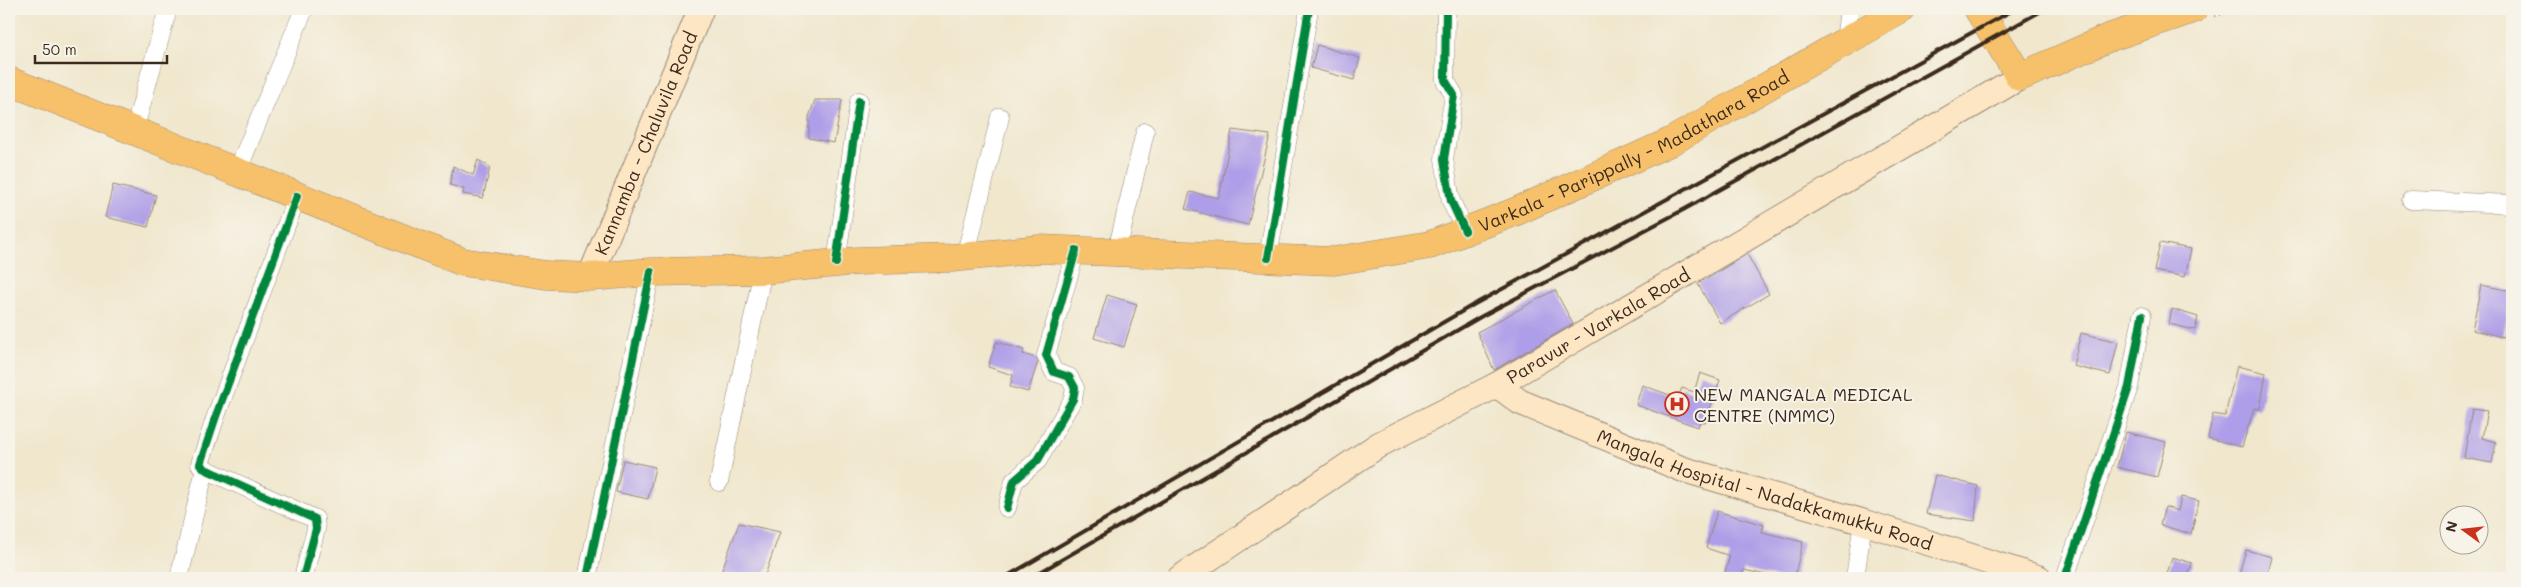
<svg xmlns="http://www.w3.org/2000/svg" width="2521" height="587" viewBox="0 0 2521 587" font-family="Mali,sans-serif">
	<style>
		.building { fill: #ae9de8 }
		.lines { fill: none; stroke-linecap: round; stroke-linejoin: round }
		.minor-casing { stroke: #968876; stroke-width: 19 }
		.secondary-casing { stroke: #968876; stroke-width: 27 }
		.primary-casing { stroke: #968876; stroke-width: 29 }
		.path { stroke: #968876; stroke-width: 3; stroke-dasharray: 1 4; stroke-linecap: butt }
		.minor { stroke: #fff; stroke-width: 18 }
		.secondary { stroke: #fce6c4; stroke-width: 25 }
		.primary { stroke: #f7c06b; stroke-width: 28 }
		.rail { stroke: #3b2a1e; stroke-width: 4 }
		.cycleway-casing { stroke: #f7f3e8; stroke-width: 11 }
		.cycleway { stroke: #00873e; stroke-width: 8 }
		.labels { text-anchor: middle; dominant-baseline: central; stroke-width: 4; stroke-linejoin: round; paint-order: stroke }
		.street-label { font-size: 18px; fill: #3b2a1e; stroke: #f7f3e8 }
		.poi-label { font-size: 18px; fill: #3b2a1e; stroke: #f7f3e8; text-anchor: start }
	</style>
	<rect width="100%" height="100%" fill="#f7f3e8"/>
	<filter id="ink" filterUnits="userSpaceOnUse"><feTurbulence type="fractalNoise" baseFrequency=".02" numOctaves="2"/><feDisplacementMap in="SourceGraphic" scale="10" xChannelSelector="R" yChannelSelector="G"/><feConvolveMatrix kernelMatrix="1 2 1 2 8 2 1 2 1" color-interpolation-filters="sRGB"/></filter>
	<filter id="wash" filterUnits="userSpaceOnUse"><feTurbulence type="fractalNoise" baseFrequency=".0096" numOctaves="4" result="noise"/><feDisplacementMap in="SourceGraphic" scale="20" xChannelSelector="R" yChannelSelector="G"/><feGaussianBlur stdDeviation="1.12" result="paint"/><feColorMatrix in="noise" values="0 0 0 0 0 0 0 0 0 0 0 0 0 0 0 0 0 1.4 0 .05"/><feComposite in="paint" operator="in"/></filter>
	<g filter="url(#wash)">
		<rect width="100%" height="100%" fill="#f0e7cd"/>
		<g id="blocks">
			<path class="building" d="M 1317,45 L 1360,58 L 1354,80 L 1311,68 Z
				M 815,100 L 842,100 L 834,143 L 809,138 L 809,117 Z
				M 1232,130 L 1270,135 L 1248,225 L 1185,209 L 1190,192 L 1219,198 Z
				M 478,160 L 490,167 L 483,198 L 463,194 L 464,189 L 450,185 L 453,166 L 473,175 Z
				M 113,185 L 156,195 L 148,227 L 105,217 Z
				M 2160,243 L 2191,249 L 2185,277 L 2154,271 Z
				M 1747,254 L 1769,294 L 1720,323 L 1698,284 Z
				M 2481,285 L 2512,291 L 2503,337 L 2472,330 Z
				M 1555,290 L 1573,324 L 1494,370 L 1477,332 Z
				M 1107,295 L 1137,304 L 1124,347 L 1094,338 Z
				M 2172,309 L 2198,317 L 2195,330 L 2169,324 Z
				M 2081,333 L 2118,342 L 2110,375 L 2073,366 Z
				M 996,342 L 1024,350 L 1023,354 L 1036,358 L 1038,362 L 1028,392 L 1010,387 L 1013,375 L 988,367 Z
				M 2237,366 L 2266,373 L 2260,409 L 2254,408 L 2242,447 L 2208,438 L 2213,414 L 2225,416 Z
				M 1700,373 L 1720,380 L 1705,422 L 1700,421 L 1698,427 L 1636,405 L 1642,385 L 1678,398 L 1682,388 L 1694,392 Z
				M 2472,409 L 2487,411 L 2482,438 L 2496,442 L 2492,463 L 2464,458 Z
				M 2126,432 L 2166,442 L 2157,477 L 2117,467 Z
				M 623,460 L 655,467 L 648,499 L 616,492 Z
				M 1935,475 L 1978,486 L 1975,521 L 1926,514 Z
				M 2181,497 L 2199,501 L 2191,534 L 2160,525 L 2165,507 L 2178,511 Z
				M 1717,511 L 1764,525 L 1762,532 L 1803,542 L 1794,578 L 1779,578 L 1744,570 L 1741,578 L 1723,578 L 1730,556 L 1706,548 Z
				M 739,523 L 780,532 L 764,578 L 719,578 Z
				M 2246,550 L 2272,557 L 2267,578 L 2238,578 Z
				M 2172,557 L 2192,563 L 2188,578 L 2166,578 Z"/>
		</g>
	</g>
	<g filter="url(#ink)">
		<use href="#blocks" fill-opacity="0" stroke="#968876" stroke-width="1"/>
		<g class="lines">
			<g class="minor-casing">
				<path id="minor" d="M 1446,9 L 1445,80 L 1454,95 L 1444,159 L 1451,201 L 1465,231
					M 1845,41 L 1849,9
					M 134,131 L 168,9
					M 237,172 L 304,9
					M 297,196 L 216,416 L 200,464 L 205,469 L 315,519 L 316,529 L 303,578
					M 2411,200 L 2512,204
					M 1117,251 L 1145,132
					M 965,257 L 1000,117
					M 1268,258 L 1309,9
					M 836,263 L 859,101
					M 719,482 L 763,270
					M 1007,508 L 1014,481 L 1038,460 L 1073,399 L 1075,388 L 1069,377 L 1054,372 L 1046,355 L 1076,250
					M 179,578 L 205,469
					M 587,578 L 651,272
					M 1855,578 L 1863,522
					M 2065,578 L 2129,387 L 2142,316"/>
			</g>
			<g class="secondary-casing">
				<g id="secondary">
					<path id="s1" d="M 590,277 L 701,9"/>
					<path id="s2" d="M 1497,385 L 1520,402 L 1682,469 L 1863,522 L 2039,578"/>
					<path id="s3" d="M 1180,578 L 1380,444 L 1497,385 L 2020,77"/>
				</g>
			</g>
			<g class="primary-casing">
				<g id="primary">
					<path d="M 1978,9 L 2020,77 L 2108,38 L 2194,9"/>
					<path id="s4" d="M 9,81 L 463,262 L 546,275 L 590,277 L 651,272 L 763,270 L 858,261 L 952,258 L 1039,249 L 1334,261 L 1430,245 L 1517,211 L 1670,142 L 1902,9"/>
				</g>
			</g>
			<path class="path" d="M 2215,16 L 2238,9"/>
			<use href="#minor" class="minor"/>
			<use href="#secondary" class="secondary"/>
			<use href="#primary" class="primary"/>
			<path class="rail" d="M 1004,578 L 1473,305 L 2015,9
				M 1030,578 L 1482,316 L 1685,209 L 2045,9"/>
			<g class="cycleway-casing">
				<path id="cycleway" d="M 1446,9 L 1445,80 L 1454,95 L 1444,159 L 1451,201 L 1465,231
					M 297,196 L 216,416 L 200,464 L 205,469 L 315,519 L 316,529 L 303,578
					M 1268,258 L 1309,9
					M 836,263 L 859,101
					M 1007,508 L 1014,481 L 1038,460 L 1073,399 L 1075,388 L 1069,377 L 1054,372 L 1046,355 L 1076,250
					M 587,578 L 651,272
					M 2065,578 L 2129,387 L 2142,316"/>
			</g>
			<use href="#cycleway" class="cycleway"/>
		</g>
	</g>
	<defs>
		<g id="hospital-ring" transform="scale(1.25)"><circle r="9.5" fill="#f7f3e8" stroke="#c8321e" stroke-width="1.5"/><path d="M-5-5h3v3.5h4V-5h3V5h-3V1.5h-4V5h-3Z" fill="#c8321e"/></g>
	</defs>
	<g fill-rule="evenodd">
		<use href="#hospital-ring" x="1677" y="404"/>
	</g>
	<g class="labels">
		<g class="street-label">
			<text stroke="none"><textPath href="#s1" startOffset="145">Kannamba - Chaluvila Road</textPath></text>
			<text stroke="none"><textPath href="#s4" startOffset="1684">Varkala - Parippally - Madathara Road</textPath></text>
			<text stroke="none"><textPath href="#s3" startOffset="489">Paravur - Varkala Road</textPath></text>
			<text stroke="none"><textPath href="#s2" startOffset="289">Mangala Hospital - Nadakkamukku Road</textPath></text>
		</g>
		<g class="poi-label">
			<text x="1694" y="394">NEW MANGALA MEDICAL<tspan x="1694" dy="21">CENTRE (NMMC)</tspan></text>
		</g>
	</g>
	<rect width="2521" height="587" fill="none" stroke="#f7f3e8" stroke-width="30"/>
	<g transform="translate(2464 530) rotate(285)"><circle r="24" fill="#f7f3e8" stroke="#aca397"/>
	<path d="M0-4L9 19L0 12L-9 19Z" fill="#c8321e"/>
	<text y="-8" font-size="14" font-weight="bold" text-anchor="middle" fill="#3b2a1e">N</text>
	</g>
	<path d="M35 55v8h132v-8" fill="none" stroke="#3b2a1e" stroke-width="2.5"/>
	<text x="42" y="55" font-size="15" fill="#3b2a1e" stroke="#f7f3e8" stroke-width="4" paint-order="stroke">50 m</text>
</svg>
